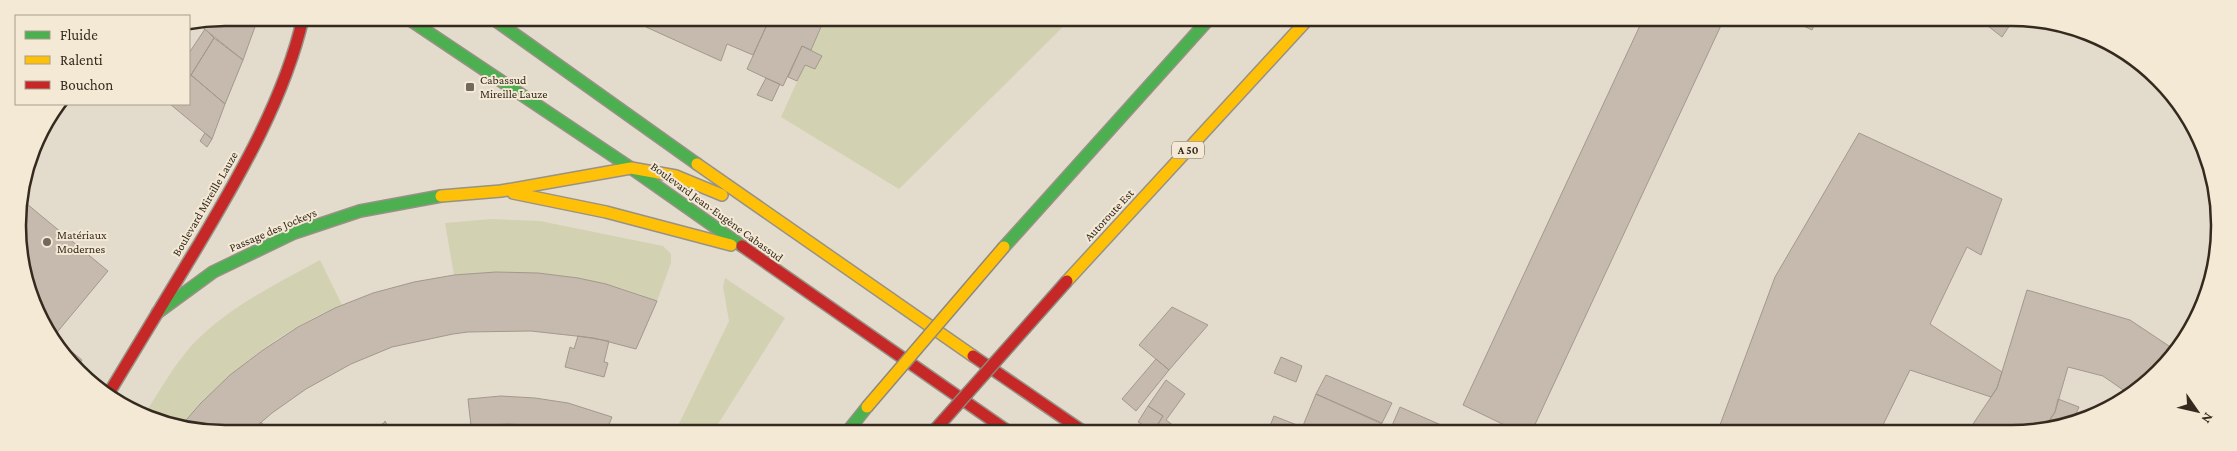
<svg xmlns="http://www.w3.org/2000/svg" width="2237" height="451" viewBox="0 0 2237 451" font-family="'Crimson Pro',serif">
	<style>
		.green { fill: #d2d1b1 }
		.building { fill: #c6baae; stroke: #a3988d }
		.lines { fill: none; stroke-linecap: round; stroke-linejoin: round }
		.fast-casing { stroke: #989186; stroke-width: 14 }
		.slow-casing { stroke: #989186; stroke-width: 14 }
		.jam-casing { stroke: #989186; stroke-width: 14 }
		.fast { stroke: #4caf50; stroke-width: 11 }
		.slow { stroke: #ffc107; stroke-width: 11 }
		.jam { stroke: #c62828; stroke-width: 11 }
		.slow-bridge-casing { stroke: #8e877d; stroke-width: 14; stroke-linecap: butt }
		.jam-bridge-casing { stroke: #8e877d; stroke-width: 14; stroke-linecap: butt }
		.slow-bridge { stroke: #ffc107; stroke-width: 11 }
		.jam-bridge { stroke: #c62828; stroke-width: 11 }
		.poi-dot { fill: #73685c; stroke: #f3e9d4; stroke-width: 2 }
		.labels { text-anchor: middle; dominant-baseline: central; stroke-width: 4; stroke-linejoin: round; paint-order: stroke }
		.shield { fill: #f3e9d4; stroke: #6f6355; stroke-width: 1 }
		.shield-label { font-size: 11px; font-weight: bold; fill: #362a1f }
		.poi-label { font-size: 12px; fill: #362a1f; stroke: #f3e9d4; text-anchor: start }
		.street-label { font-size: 12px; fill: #362a1f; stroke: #f3e9d4 }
		.rim { fill: none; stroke: #362a1f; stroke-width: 2.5 }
	</style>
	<rect width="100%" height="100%" fill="#e3dccd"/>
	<path class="green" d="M 826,18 L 1072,18 L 899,189 L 781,117 Z
		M 492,219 L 540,221 L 663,246 L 671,254 L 671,263 L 657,301 C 640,295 622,288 605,284 C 555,271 505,271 454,275 L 445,223 Z
		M 320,260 L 342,305 C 279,330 225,375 181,426 L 144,415 C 159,392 174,365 192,345 C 228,307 275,285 320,260 Z
		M 725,278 L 785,318 L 713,432 L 675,432 L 729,321 L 723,287 Z
		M 508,424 L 540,426 L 572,432 L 494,432 L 495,425 Z"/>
	<path class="building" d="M 226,18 L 248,18 L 256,24 L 243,60 L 197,23 Z
		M 650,18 L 770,18 L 753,55 L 727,44 L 721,61 L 646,27 Z
		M 770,18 L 825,18 L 811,50 L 802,46 L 783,86 L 747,69 Z
		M 1643,19 L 1724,19 L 1531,433 L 1521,433 L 1463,405 Z
		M 1789,19 L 1817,19 L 1812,30 Z
		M 1979,19 L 2014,19 L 2002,37 Z
		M 205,29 L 214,38 L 191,75 L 189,74 L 189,53 Z
		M 214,38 L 243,60 L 225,104 L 191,75 Z
		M 802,46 L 822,56 L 815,69 L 805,65 L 797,81 L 788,77 Z
		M 191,75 L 225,104 L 212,139 L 170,104 L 189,104 L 189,78 Z
		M 766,78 L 780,84 L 772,101 L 757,95 Z
		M 205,133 L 212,139 L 207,147 L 200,141 Z
		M 1859,133 L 2002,199 L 1981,255 L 1967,247 L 1930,324 L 2002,372 L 1997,388 L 1991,397 L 1910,370 L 1879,433 L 1717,433 L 1775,277 Z
		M 21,199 L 108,271 L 54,336 L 28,292 L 18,212 Z
		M 496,272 L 538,273 L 578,278 L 606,284 L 657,301 L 636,349 L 594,338 L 531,331 L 468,332 L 453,334 L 392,347 L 351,364 L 306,389 L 272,413 L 250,432 L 199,432 L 181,426 L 200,404 L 230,375 L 263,350 L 298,327 L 335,308 L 373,293 L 414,282 L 454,275 Z
		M 2027,290 L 2130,320 L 2175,350 L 2158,373 L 2129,394 L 2103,376 L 2068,367 L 2055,412 L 2044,428 L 2025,433 L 1967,433 L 1997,388 Z
		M 1172,307 L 1208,325 L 1169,370 L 1139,345 Z
		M 578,336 L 609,341 L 604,362 L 608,363 L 604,377 L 565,367 L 570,347 L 574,349 Z
		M 55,338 L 82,360 L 77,368 L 69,362 Z
		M 1281,357 L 1302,366 L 1296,382 L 1274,373 Z
		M 1156,359 L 1169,370 L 1136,411 L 1122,399 Z
		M 1326,375 L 1392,403 L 1382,423 L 1316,394 Z
		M 1166,380 L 1185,394 L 1166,420 L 1182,432 L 1153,432 L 1163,416 L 1148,406 Z
		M 1316,394 L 1391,428 L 1389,433 L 1300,433 Z
		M 501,396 L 535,398 L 568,403 L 612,417 L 606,432 L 572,432 L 540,426 L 508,424 L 471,426 L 468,399 Z
		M 2058,399 L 2079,407 L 2073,420 L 2054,425 L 2048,423 L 2055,412 Z
		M 1148,406 L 1163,416 L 1154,431 L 1138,422 Z
		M 1400,407 L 1441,425 L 1438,433 L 1403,433 L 1391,428 Z
		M 1274,416 L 1302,427 L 1300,433 L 1267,433 Z
		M 385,421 L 391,432 L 367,432 L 384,423 Z
		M 261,422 L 271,432 L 274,429 L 277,432 L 250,432 Z"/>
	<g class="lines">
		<g class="fast-casing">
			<path id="fast" d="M 407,18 L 631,168 L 742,246
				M 492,18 L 697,164
				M 1004,247 L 1210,18
				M 157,313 L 213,272 L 294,233 L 360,211 L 441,196
				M 847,432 L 867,407"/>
		</g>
		<g class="slow-casing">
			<path id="slow" d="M 697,164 L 973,356
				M 513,193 L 606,212 L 731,245
				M 441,196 L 501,191 L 631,168 L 676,176 L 722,195
				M 1067,281 L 1308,19"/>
		</g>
		<g class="jam-casing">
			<path id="jam" d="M 742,246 L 1009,432
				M 973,356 L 1084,432
				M 109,393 C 139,343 169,293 199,244 C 240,175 285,97 303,18"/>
		</g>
		<use href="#fast" class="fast"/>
		<use href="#slow" class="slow"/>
		<use href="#jam" class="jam"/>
		<g class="slow-bridge-casing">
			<path id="slow-bridge" d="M 867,407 L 1004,247"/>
		</g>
		<g class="jam-bridge-casing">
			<path id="jam-bridge" d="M 933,432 L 1067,281"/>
		</g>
		<use href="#slow-bridge" class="slow-bridge"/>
		<use href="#jam-bridge" class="jam-bridge"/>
	</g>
	<g class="poi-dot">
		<rect x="465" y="82" width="10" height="10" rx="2.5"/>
		<circle cx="47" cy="242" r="5"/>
	</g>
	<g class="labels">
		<rect class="shield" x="1172" y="141.5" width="32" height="17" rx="4"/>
		<g class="shield-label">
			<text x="1188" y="150">A 50</text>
		</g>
		<g class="poi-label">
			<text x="480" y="80">Cabassud<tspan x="480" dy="14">Mireille Lauze</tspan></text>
			<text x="57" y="235">Matériaux<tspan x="57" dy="14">Modernes</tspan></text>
		</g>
		<g class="street-label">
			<text transform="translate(205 204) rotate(-60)">Boulevard Mireille Lauze</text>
			<text transform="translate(717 212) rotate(36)">Boulevard Jean-Eugène Cabassud</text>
			<text transform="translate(1109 215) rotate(-47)">Autoroute Est</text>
			<text transform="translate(273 230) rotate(-23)">Passage des Jockeys</text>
		</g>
	</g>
	<path d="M0 0H2237V451H0ZM225 26H2012A199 199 0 0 1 2211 225V226A199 199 0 0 1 2012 425H225A199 199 0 0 1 26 226V225A199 199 0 0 1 225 26Z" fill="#f3e9d4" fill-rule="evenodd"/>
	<path class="rim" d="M225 26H2012A199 199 0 0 1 2211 225V226A199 199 0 0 1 2012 425H225A199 199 0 0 1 26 226V225A199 199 0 0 1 225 26Z"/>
	<rect x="15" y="15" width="175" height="90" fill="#f3e9d4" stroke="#a79d8c"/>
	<rect x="25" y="31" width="25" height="8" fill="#4caf50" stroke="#a79d8c"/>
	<text x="60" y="40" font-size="15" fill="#362a1f">Fluide</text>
	<rect x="25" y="56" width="25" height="8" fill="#ffc107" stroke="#a79d8c"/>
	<text x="60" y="65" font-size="15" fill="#362a1f">Ralenti</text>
	<rect x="25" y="81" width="25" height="8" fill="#c62828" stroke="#a79d8c"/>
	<text x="60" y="90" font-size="15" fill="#362a1f">Bouchon</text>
	<g transform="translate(2197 411) rotate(124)" stroke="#f3e9d4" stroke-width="4" paint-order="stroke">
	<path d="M0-4L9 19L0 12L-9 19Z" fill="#362a1f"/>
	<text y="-8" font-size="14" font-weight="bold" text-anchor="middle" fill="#362a1f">N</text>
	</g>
</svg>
